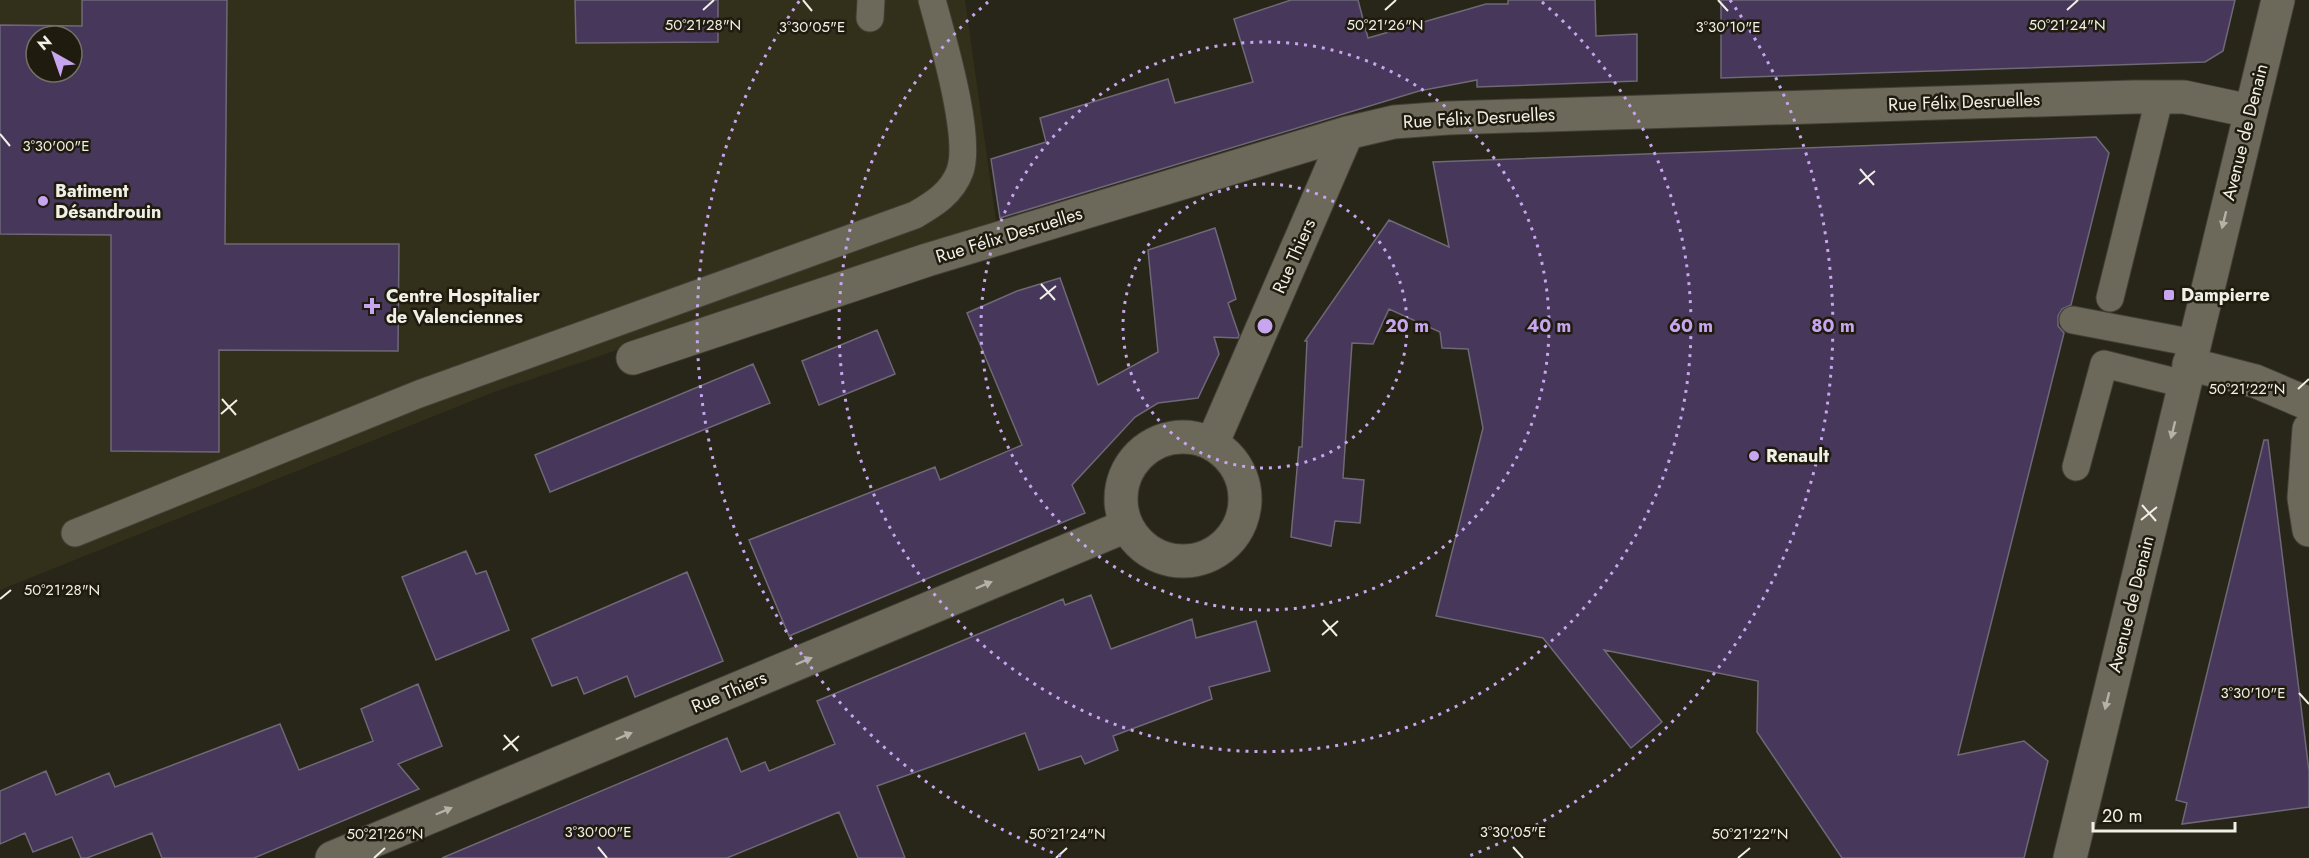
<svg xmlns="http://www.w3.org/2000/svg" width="2309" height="858" viewBox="0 0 2309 858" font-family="Jost,sans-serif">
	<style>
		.built { fill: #322f1b; fill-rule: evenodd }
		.building { fill: #47375a; stroke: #6e6877; stroke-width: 1.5; fill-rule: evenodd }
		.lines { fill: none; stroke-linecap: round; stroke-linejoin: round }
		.lane-casing { stroke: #424036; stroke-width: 29 }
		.street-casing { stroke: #424036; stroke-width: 35 }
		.secondary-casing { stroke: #424036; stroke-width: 35 }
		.lane { stroke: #6c695a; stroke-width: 27 }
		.street { stroke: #6c695a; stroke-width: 33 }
		.secondary { stroke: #6c695a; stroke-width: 33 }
		.oneway { fill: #b5b3a8 }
		.ticks { fill: none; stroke: #f1f0e7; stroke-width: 2 }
		.ring { fill: none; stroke: #c7a6ef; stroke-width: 3; stroke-dasharray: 3 6 }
		.poi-dot { fill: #c7a6ef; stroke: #1f1c0f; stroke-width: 2 }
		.labels { text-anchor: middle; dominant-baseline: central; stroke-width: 5; stroke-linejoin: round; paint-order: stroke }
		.street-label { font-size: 18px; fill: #f1f0e7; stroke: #1f1c0f }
		.poi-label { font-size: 18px; font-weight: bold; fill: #f1f0e7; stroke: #1f1c0f; text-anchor: start }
		.ticks-label { font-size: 15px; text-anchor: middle; fill: #f1f0e7; stroke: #1f1c0f; stroke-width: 5; stroke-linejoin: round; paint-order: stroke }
		.centre { fill: #c7a6ef; stroke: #1f1c0f; stroke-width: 3 }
		.ring-label { font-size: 18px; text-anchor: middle; font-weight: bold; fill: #c7a6ef; stroke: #1f1c0f; stroke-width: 5; stroke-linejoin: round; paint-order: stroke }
	</style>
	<rect width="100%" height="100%" fill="#282618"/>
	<path class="built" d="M 0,0 L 965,0 L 996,221 L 494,392 L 0,590 ZM 36,36 L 72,36 L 72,72 L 36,72 Z"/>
	<path class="building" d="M 82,0 L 227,0 L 225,244 L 399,244 L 398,351 L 219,350 L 219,452 L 111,451 L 111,235 L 0,234 L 0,25 L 82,26 ZM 36,36 L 72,36 L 72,72 L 36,72 Z
		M 575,0 L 718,0 L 718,42 L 576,43 Z
		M 1291,0 L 1358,0 L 1368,38 L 1486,4 L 1508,4 L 1508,0 L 1595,0 L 1596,36 L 1637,34 L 1637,81 L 1477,87 L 1477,80 L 1419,91 L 1000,218 L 991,159 L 1046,142 L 1040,118 L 1168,79 L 1175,103 L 1253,82 L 1234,19 Z
		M 1721,0 L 2235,0 L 2223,51 L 2205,62 L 1721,78 Z
		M 2096,137 L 2109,153 L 2071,305 L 2062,309 L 2058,316 L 2058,326 L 2064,333 L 1958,755 L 2024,741 L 2048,761 L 2024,858 L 1842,858 L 1757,732 L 1758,681 L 1604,650 L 1662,722 L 1631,748 L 1543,638 L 1436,616 L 1483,428 L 1468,349 L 1442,348 L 1440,332 L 1389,309 L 1373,344 L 1352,343 L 1343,478 L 1364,480 L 1360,523 L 1335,521 L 1331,546 L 1291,537 L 1299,447 L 1302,447 L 1307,341 L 1305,341 L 1389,220 L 1449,247 L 1433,162 Z
		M 1215,228 L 1236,299 L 1228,303 L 1239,335 L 1238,338 L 1214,337 L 1219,354 L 1198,398 L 1158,403 L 1135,417 L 1072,485 L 1085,513 L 789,636 L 749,540 L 935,467 L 940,480 L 1022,445 L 967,313 L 1017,291 L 1060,278 L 1098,385 L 1158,352 L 1148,250 Z
		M 877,330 L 895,374 L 819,405 L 802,361 Z
		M 753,364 L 770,403 L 550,492 L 535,455 Z
		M 2264,440 L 2268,440 L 2309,771 L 2309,807 L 2182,824 L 2187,803 L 2176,800 Z
		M 466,551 L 476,574 L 486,571 L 509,630 L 436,660 L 402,577 Z
		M 687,572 L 723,661 L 635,697 L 627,676 L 584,694 L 577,677 L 552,686 L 532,639 Z
		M 1091,595 L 1111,649 L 1192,619 L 1196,638 L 1256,621 L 1270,671 L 1209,687 L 1212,699 L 1113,736 L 1118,750 L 1085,764 L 1081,756 L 1039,770 L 1025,733 L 877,786 L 905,858 L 858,858 L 839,812 L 727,858 L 442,858 L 727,738 L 741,772 L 765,762 L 769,771 L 835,744 L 817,701 L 1063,599 L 1065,605 Z
		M 418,684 L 442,746 L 398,764 L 419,789 L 254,858 L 162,858 L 152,833 L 87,858 L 81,858 L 72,837 L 33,852 L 25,833 L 0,844 L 0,791 L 46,771 L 56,795 L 109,773 L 115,787 L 280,724 L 299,770 L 373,741 L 361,709 Z"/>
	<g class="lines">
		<g class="lane-casing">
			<path id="lane" d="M 870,18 L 871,0
				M 2110,298 L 2160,96
				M 2073,320 L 2194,343
				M 2076,467 L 2104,364 L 2184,384
				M 75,533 L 419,394 L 915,215 C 934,204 952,193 960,171 C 972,137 942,37 932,0"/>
		</g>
		<g class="street-casing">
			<path id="street" d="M 633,358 L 927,260 L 1347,133 L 1394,122 L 1448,118 L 2134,97 L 2184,97 L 2250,111
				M 2189,364 L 2255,381 L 2309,404
				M 2309,429 L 2304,498 L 2309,530
				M1121 499a62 62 0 1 1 124 0a62 62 0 1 1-124 0Z
				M 1212,444 L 1347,133
				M 332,858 L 1126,526"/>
		</g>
		<g class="secondary-casing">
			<path id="secondary" d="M 2070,858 L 2278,0"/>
		</g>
		<use href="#lane" class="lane"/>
		<use href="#street" class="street"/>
		<use href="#secondary" class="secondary"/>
	</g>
	<defs><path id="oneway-solid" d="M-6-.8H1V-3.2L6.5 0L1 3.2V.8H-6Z" transform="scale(1.5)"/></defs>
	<g class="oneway">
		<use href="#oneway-solid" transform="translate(2224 220) rotate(104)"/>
		<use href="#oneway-solid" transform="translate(2173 430) rotate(104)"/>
		<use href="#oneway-solid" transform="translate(984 585) rotate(-23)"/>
		<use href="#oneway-solid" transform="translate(804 661) rotate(-23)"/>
		<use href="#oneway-solid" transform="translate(2107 701) rotate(104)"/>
		<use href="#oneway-solid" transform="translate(624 736) rotate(-23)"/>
		<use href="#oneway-solid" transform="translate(444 811) rotate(-23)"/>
	</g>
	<path class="ticks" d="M 803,0 L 812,11M 1718,0 L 1728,11M 703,10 L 714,0M 1385,10 L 1396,0M 2067,10 L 2078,0M 0,134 L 10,146M 1860,169 L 1874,185M 1859,184 L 1875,171M 1041,284 L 1055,300M 1040,299 L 1056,286M 2298,389 L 2309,379M 222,399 L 236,415M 221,414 L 237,400M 2142,505 L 2156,521M 2141,520 L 2157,507M 0,599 L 11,590M 1323,620 L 1337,636M 1322,635 L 1338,621M 2299,693 L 2309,704M 504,735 L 518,751M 503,750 L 519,736M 598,847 L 607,858M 1513,847 L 1523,858M 374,858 L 385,848M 1056,858 L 1067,848M 1738,858 L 1750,848"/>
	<g class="ring">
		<circle cx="1265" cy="326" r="142"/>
		<circle cx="1265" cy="326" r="284"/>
		<path d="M1542 2A426 426 0 1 1 988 2"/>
		<path d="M1061 856A568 568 0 0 1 800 0M1730 0A568 568 0 0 1 1469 856"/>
	</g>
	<g class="poi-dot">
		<circle cx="43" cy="201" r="6"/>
		<rect x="2163" y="289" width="12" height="12" rx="3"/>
		<path d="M369 297h6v6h6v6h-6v6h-6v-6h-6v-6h6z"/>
		<circle cx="1754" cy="456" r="6"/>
	</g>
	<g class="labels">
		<g class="street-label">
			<text transform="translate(1964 102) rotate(-2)">Rue Félix Desruelles</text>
			<text transform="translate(1479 118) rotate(-3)">Rue Félix Desruelles</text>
			<text transform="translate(2245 132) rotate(-76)">Avenue de Denain</text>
			<text transform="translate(1009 235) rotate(-17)">Rue Félix Desruelles</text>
			<text transform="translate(1294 256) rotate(-66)">Rue Thiers</text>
			<text transform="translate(2131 604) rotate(-76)">Avenue de Denain</text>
			<text transform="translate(729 692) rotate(-23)">Rue Thiers</text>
		</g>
		<g class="poi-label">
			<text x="55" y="191">Batiment<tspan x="55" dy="21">Désandrouin</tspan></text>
			<text x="2181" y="295">Dampierre</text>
			<text x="386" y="296">Centre Hospitalier<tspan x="386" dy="21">de Valenciennes</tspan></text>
			<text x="1766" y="456">Renault</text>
		</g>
	</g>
	<g class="ticks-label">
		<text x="703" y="30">50°21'28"N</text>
		<text x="1385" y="30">50°21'26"N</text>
		<text x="2067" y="30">50°21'24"N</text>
		<text x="812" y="32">3°30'05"E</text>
		<text x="1728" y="32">3°30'10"E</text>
		<text x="56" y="151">3°30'00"E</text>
		<text x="2247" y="394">50°21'22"N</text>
		<text x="62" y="595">50°21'28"N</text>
		<text x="2253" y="698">3°30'10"E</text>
		<text x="598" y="837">3°30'00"E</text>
		<text x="1513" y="837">3°30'05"E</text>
		<text x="385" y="839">50°21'26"N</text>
		<text x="1067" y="839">50°21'24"N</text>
		<text x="1750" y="839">50°21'22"N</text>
	</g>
	<circle cx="1265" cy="326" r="9" class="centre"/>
	<g class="ring-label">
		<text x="1407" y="332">20 m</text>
		<text x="1549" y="332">40 m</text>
		<text x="1691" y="332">60 m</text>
		<text x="1833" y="332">80 m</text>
	</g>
	<g transform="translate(54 54) rotate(320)"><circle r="28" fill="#1f1c0f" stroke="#737165" stroke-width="1.5"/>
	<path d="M0-4.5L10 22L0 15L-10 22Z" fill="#c7a6ef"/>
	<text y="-9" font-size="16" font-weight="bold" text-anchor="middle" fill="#f1f0e7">N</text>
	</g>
	<path d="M2093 822v9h142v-9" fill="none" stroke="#f1f0e7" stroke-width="3"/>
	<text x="2102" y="822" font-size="18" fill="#f1f0e7" stroke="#1f1c0f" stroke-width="4.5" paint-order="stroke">20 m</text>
</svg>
